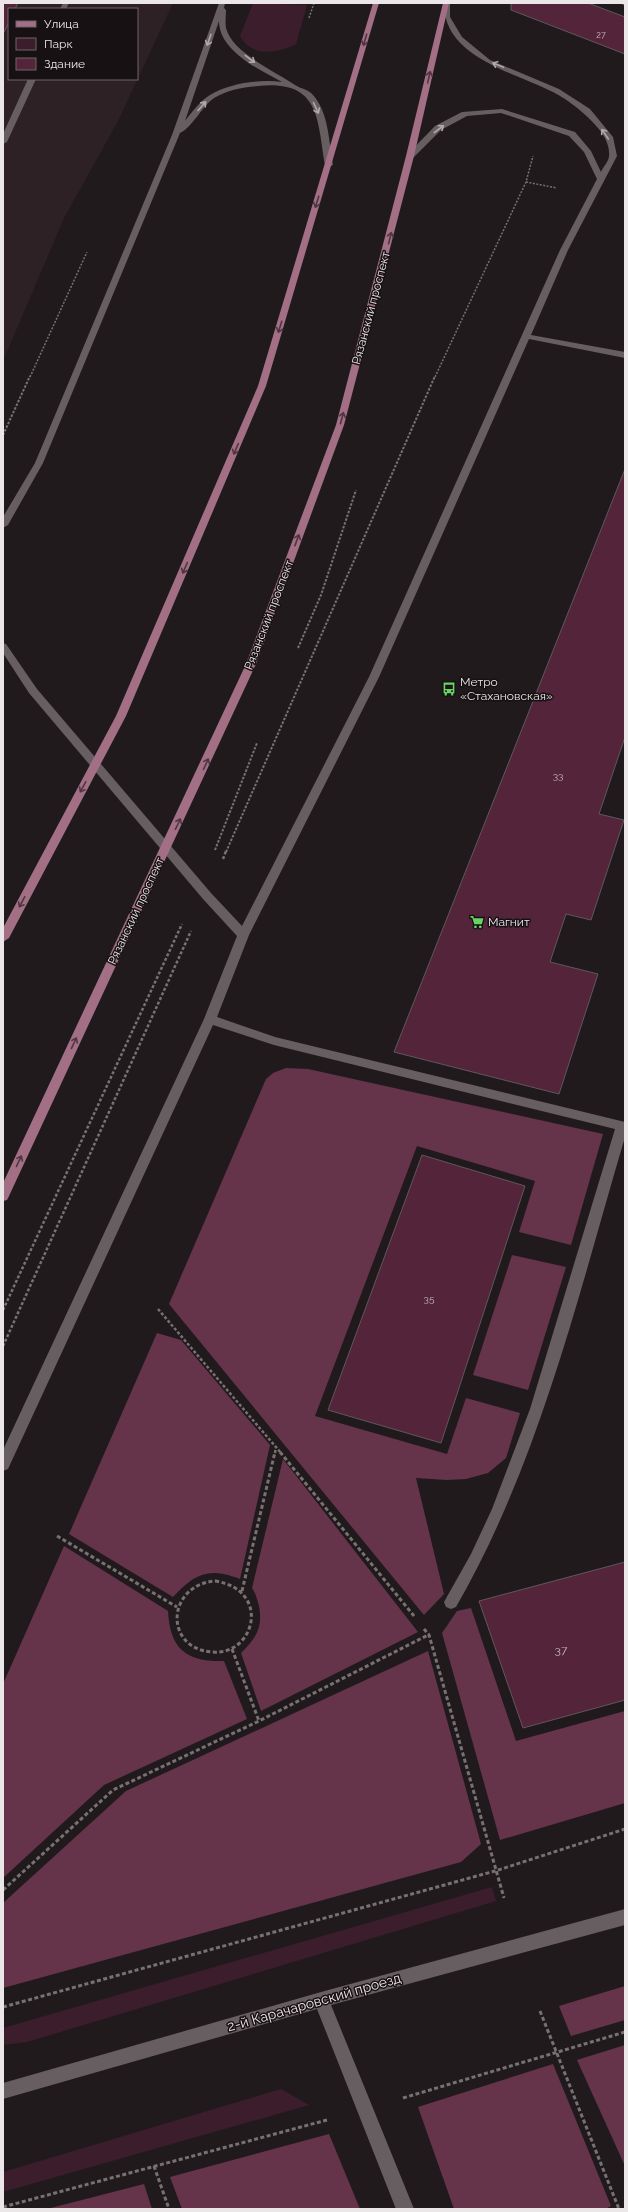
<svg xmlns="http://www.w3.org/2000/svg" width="628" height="2212" viewBox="0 0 628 2212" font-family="Raleway,sans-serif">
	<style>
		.built { fill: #2e2126; fill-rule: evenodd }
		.green { fill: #3c1d2b }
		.forest { fill: #65344a }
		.building { fill: #53243a; stroke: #60585b }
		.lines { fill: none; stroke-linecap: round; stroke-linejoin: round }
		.path-far3 { stroke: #777173; stroke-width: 1.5; stroke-dasharray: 2 1.5; stroke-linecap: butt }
		.path-far2 { stroke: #777173; stroke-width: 2; stroke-dasharray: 2.5 1.5; stroke-linecap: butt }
		.path-far1 { stroke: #777173; stroke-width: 2.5; stroke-dasharray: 3 2; stroke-linecap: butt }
		.path { stroke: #777173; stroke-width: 3; stroke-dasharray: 4 2.5; stroke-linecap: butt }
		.minor { fill: #665e61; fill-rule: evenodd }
		.major { fill: #a26f85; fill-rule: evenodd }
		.oneway { stroke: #afa9ab }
		.oneway2 { stroke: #4f3741 }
		.labels { text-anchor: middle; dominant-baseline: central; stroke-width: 3; stroke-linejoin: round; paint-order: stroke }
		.far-number-label { font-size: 9px; fill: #c5b6bc }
		.number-label { font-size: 10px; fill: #c5b6bc }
		.street-label { font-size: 12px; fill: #ebe6e8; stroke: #171113 }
		.poi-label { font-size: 12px; fill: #ebe6e8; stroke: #171113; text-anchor: start }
		.near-number-label { font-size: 12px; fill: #c5b6bc }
		.near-street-label { font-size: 14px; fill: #ebe6e8; stroke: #171113 }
	</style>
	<rect width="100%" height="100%" fill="#211a1d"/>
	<path class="built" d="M 3,3 L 173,3 L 118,121 L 64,218 L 3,361 ZM 9,9 L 137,9 L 137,79 L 9,79 Z"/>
	<path class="green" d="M 253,3 L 307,5 L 296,44 C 277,54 251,57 240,36 Z
		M 492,1887 L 496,1901 L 27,2042 L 3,2045 L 3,2028 Z
		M 281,2089 L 309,2105 L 3,2192 L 3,2172 Z"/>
	<path class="forest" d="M 286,1068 L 308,1069 L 603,1134 L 571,1245 L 519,1232 L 535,1181 L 417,1146 L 315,1416 L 447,1454 L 466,1398 L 520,1413 L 506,1458 L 488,1473 L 466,1479 L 447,1480 L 416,1478 L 444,1594 L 424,1615 L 169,1304 L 266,1079 L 273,1073 Z
		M 512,1255 L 566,1267 L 528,1390 L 473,1375 Z
		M 157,1333 L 181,1340 L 270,1445 L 240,1579 C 209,1567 195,1573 173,1597 L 69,1534 Z
		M 283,1459 L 418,1632 L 261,1711 L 241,1653 C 256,1638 263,1628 259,1606 C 257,1599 256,1594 252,1588 Z
		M 64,1546 L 168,1611 C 170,1650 187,1662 224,1661 L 247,1719 L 104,1785 L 3,1878 L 3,1684 Z
		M 471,1608 L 516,1741 L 625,1711 L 625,1803 L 500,1840 L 442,1633 L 457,1611 Z
		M 428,1651 L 481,1844 L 461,1862 L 3,1988 L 3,1903 L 126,1791 Z
		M 625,1986 L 625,2020 L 571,2036 L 559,2006 Z
		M 625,2045 L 625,2166 L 577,2060 Z
		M 553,2064 L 611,2206 L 605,2209 L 454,2209 L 418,2107 Z
		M 329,2134 L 360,2209 L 182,2209 L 170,2177 Z
		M 144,2184 L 152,2209 L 47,2209 Z"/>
	<path class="building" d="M 3,3 L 18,3 L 15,9 L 9,9 L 9,22 L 3,34 Z
		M 511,3 L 588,3 L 625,17 L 625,54 L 511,10 Z
		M 625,469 L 625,737 L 599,814 L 624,820 L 591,920 L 566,914 L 550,962 L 598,974 L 559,1094 L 394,1052 Z
		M 422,1155 L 525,1186 L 441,1443 L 328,1410 Z
		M 625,1562 L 625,1700 L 523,1728 L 479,1601 Z"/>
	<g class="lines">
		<path class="path-far3" d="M 309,18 L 314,3
			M 526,182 L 557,188
			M 30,377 L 87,252
			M 435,377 L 526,182 L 533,156"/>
		<path class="path-far2" d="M 3,435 L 30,376
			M 298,648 L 321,595 L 356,490
			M 215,850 L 257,743
			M 226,852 L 435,376"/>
		<path class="path-far1" d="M 223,859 L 226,851
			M 158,1309 L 281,1453
			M 3,1310 L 182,924
			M 3,1346 L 191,931
			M 275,1453 L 276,1447"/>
		<path class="path" d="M 280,1452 L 414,1616
			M 57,1536 L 177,1607
			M 215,1581 C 272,1590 255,1656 212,1652 C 163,1648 167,1585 215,1581 Z
			M 242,1591 L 275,1452
			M 424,1629 L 429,1635 L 504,1898
			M 232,1649 L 259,1721
			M 3,1890 L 113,1790 L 259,1721 L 430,1634
			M 3,2007 L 495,1871 L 625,1829
			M 540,2011 L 619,2209
			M 403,2098 L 625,2032
			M 154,2166 L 169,2209
			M 3,2207 L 327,2120"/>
		<path class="minor" d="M 63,3 L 69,3 L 66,9 L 60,9 Z
			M 219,3 L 225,3 L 224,8 L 226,10 C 226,16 225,22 226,28 C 232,53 277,72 295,85 C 301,89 308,89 313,95 C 329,113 329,143 333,165 L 329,167 L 325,165 C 317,118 320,80 258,86 C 243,87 227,90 214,98 C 202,106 192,128 180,133 L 43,463 L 8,525 L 3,528 L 3,517 L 35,463 L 172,135 ZM 219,21 C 219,51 260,70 282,82 C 260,79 230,83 210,95 C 200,101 192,112 185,121 Z
			M 444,3 L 450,3 L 450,17 L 462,37 L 490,60 L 559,89 L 590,109 L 613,137 L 617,156 L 568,250 L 531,335 L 625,352 L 625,358 L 529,339 L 379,677 L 249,935 L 217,1017 L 275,1037 L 625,1122 L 625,1137 C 578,1296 539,1463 456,1607 L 451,1609 L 446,1607 L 444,1602 L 471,1554 L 492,1509 L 530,1409 L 615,1129 L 274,1045 L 213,1025 L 8,1469 L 3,1471 L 3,1450 L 204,1019 L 237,936 L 203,899 L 29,693 L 3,653 L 3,643 L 6,644 L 37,689 L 211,893 L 242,926 L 369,677 L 560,250 L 597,179 L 584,152 L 569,136 L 501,113 L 467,116 L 441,130 L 413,158 L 406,156 L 435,126 L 462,112 L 502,109 L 575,132 L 591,151 L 601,172 C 603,167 609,161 609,156 C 610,145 604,135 598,128 C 585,113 570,101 553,92 C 514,72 443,57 444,3 Z
			M 620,3 L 625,3 L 625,6 Z
			M 28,79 L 36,79 L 7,142 L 3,144 L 3,134 Z
			M 625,1909 L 625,1925 L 331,2005 L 414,2209 L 396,2209 L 317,2009 L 3,2099 L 3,2083 L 321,1992 Z"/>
		<path class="major" d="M 373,3 L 379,3 L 266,386 L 126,716 L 9,938 L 3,942 L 3,928 L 116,716 L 258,386 Z
			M 443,3 L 449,3 L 414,156 L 344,425 L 256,664 L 9,1196 L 7,1200 L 3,1201 L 3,1183 L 246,664 L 336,425 L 406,156 Z"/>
	</g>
	<defs><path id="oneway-shaft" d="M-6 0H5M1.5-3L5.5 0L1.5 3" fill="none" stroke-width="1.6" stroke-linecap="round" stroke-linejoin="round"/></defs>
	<g class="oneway">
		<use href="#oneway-shaft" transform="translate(209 40) rotate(109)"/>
		<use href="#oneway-shaft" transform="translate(250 59) rotate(37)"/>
		<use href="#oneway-shaft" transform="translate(498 65) rotate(-158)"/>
		<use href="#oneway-shaft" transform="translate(202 106) rotate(-49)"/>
		<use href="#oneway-shaft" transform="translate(316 108) rotate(65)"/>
		<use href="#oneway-shaft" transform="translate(439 129) rotate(-37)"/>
		<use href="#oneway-shaft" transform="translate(605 134) rotate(-124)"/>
	</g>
	<g class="oneway2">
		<use href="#oneway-shaft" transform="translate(365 40) rotate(106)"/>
		<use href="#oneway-shaft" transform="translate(429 77) rotate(-77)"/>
		<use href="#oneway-shaft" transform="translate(317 202) rotate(107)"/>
		<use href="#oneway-shaft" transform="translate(390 238) rotate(-76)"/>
		<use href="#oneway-shaft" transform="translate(280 327) rotate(107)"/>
		<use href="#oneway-shaft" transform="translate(342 418) rotate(-75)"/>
		<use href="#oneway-shaft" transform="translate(236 449) rotate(113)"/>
		<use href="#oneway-shaft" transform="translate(297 540) rotate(-70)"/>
		<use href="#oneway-shaft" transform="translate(185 568) rotate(113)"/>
		<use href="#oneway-shaft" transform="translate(206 764) rotate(-65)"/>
		<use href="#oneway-shaft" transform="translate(83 787) rotate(118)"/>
		<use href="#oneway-shaft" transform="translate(178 824) rotate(-64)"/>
		<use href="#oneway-shaft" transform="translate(22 902) rotate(118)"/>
		<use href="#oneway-shaft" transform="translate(74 1043) rotate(-65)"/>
		<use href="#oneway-shaft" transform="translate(19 1161) rotate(-65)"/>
	</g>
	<defs>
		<g id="bus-bare" transform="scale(1.08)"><path d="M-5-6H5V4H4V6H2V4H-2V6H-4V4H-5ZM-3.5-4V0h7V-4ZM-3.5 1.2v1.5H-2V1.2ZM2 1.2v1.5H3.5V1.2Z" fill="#69d464" stroke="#171113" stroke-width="2.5" paint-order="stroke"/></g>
		<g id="supermarket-bare" transform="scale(1.08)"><path d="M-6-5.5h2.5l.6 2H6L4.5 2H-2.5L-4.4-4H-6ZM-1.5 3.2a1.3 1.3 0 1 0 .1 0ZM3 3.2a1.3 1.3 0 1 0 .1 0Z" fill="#69d464" stroke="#171113" stroke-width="2.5" paint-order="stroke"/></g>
	</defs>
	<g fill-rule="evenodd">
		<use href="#bus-bare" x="449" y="689"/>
		<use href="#supermarket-bare" x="477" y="922"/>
	</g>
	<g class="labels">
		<g class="far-number-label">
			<text x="601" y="35">27</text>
		</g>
		<g class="number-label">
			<text x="558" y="775">33</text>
			<text x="429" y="1298">35</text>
		</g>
		<g class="street-label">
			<text transform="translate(371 308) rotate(-75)">Рязанский проспект</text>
			<text transform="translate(269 615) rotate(-69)">Рязанский проспект</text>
			<text transform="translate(136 911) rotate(-65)">Рязанский проспект</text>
		</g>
		<g class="poi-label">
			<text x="460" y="682">Метро<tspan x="460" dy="14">«Стахановская»</tspan></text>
			<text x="488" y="922">Магнит</text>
		</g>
		<g class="near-number-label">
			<text x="561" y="1650">37</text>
		</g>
		<g class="near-street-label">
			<text transform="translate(314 2002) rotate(-16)">2-й Карачаровский проезд</text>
		</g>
	</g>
	<rect width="628" height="2212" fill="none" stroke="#ebe6e8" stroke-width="8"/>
	<rect x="8" y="8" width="130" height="72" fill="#171113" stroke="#6c6668"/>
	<rect x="16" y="21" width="20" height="6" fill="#a26f85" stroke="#6c6668"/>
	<text x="44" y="28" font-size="12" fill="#ebe6e8">Улица</text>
	<rect x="16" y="38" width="20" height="12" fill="#3c1d2b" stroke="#6c6668"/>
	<text x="44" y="48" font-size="12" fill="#ebe6e8">Парк</text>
	<rect x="16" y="58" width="20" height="12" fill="#53243a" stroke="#6c6668"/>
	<text x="44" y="68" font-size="12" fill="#ebe6e8">Здание</text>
</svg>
